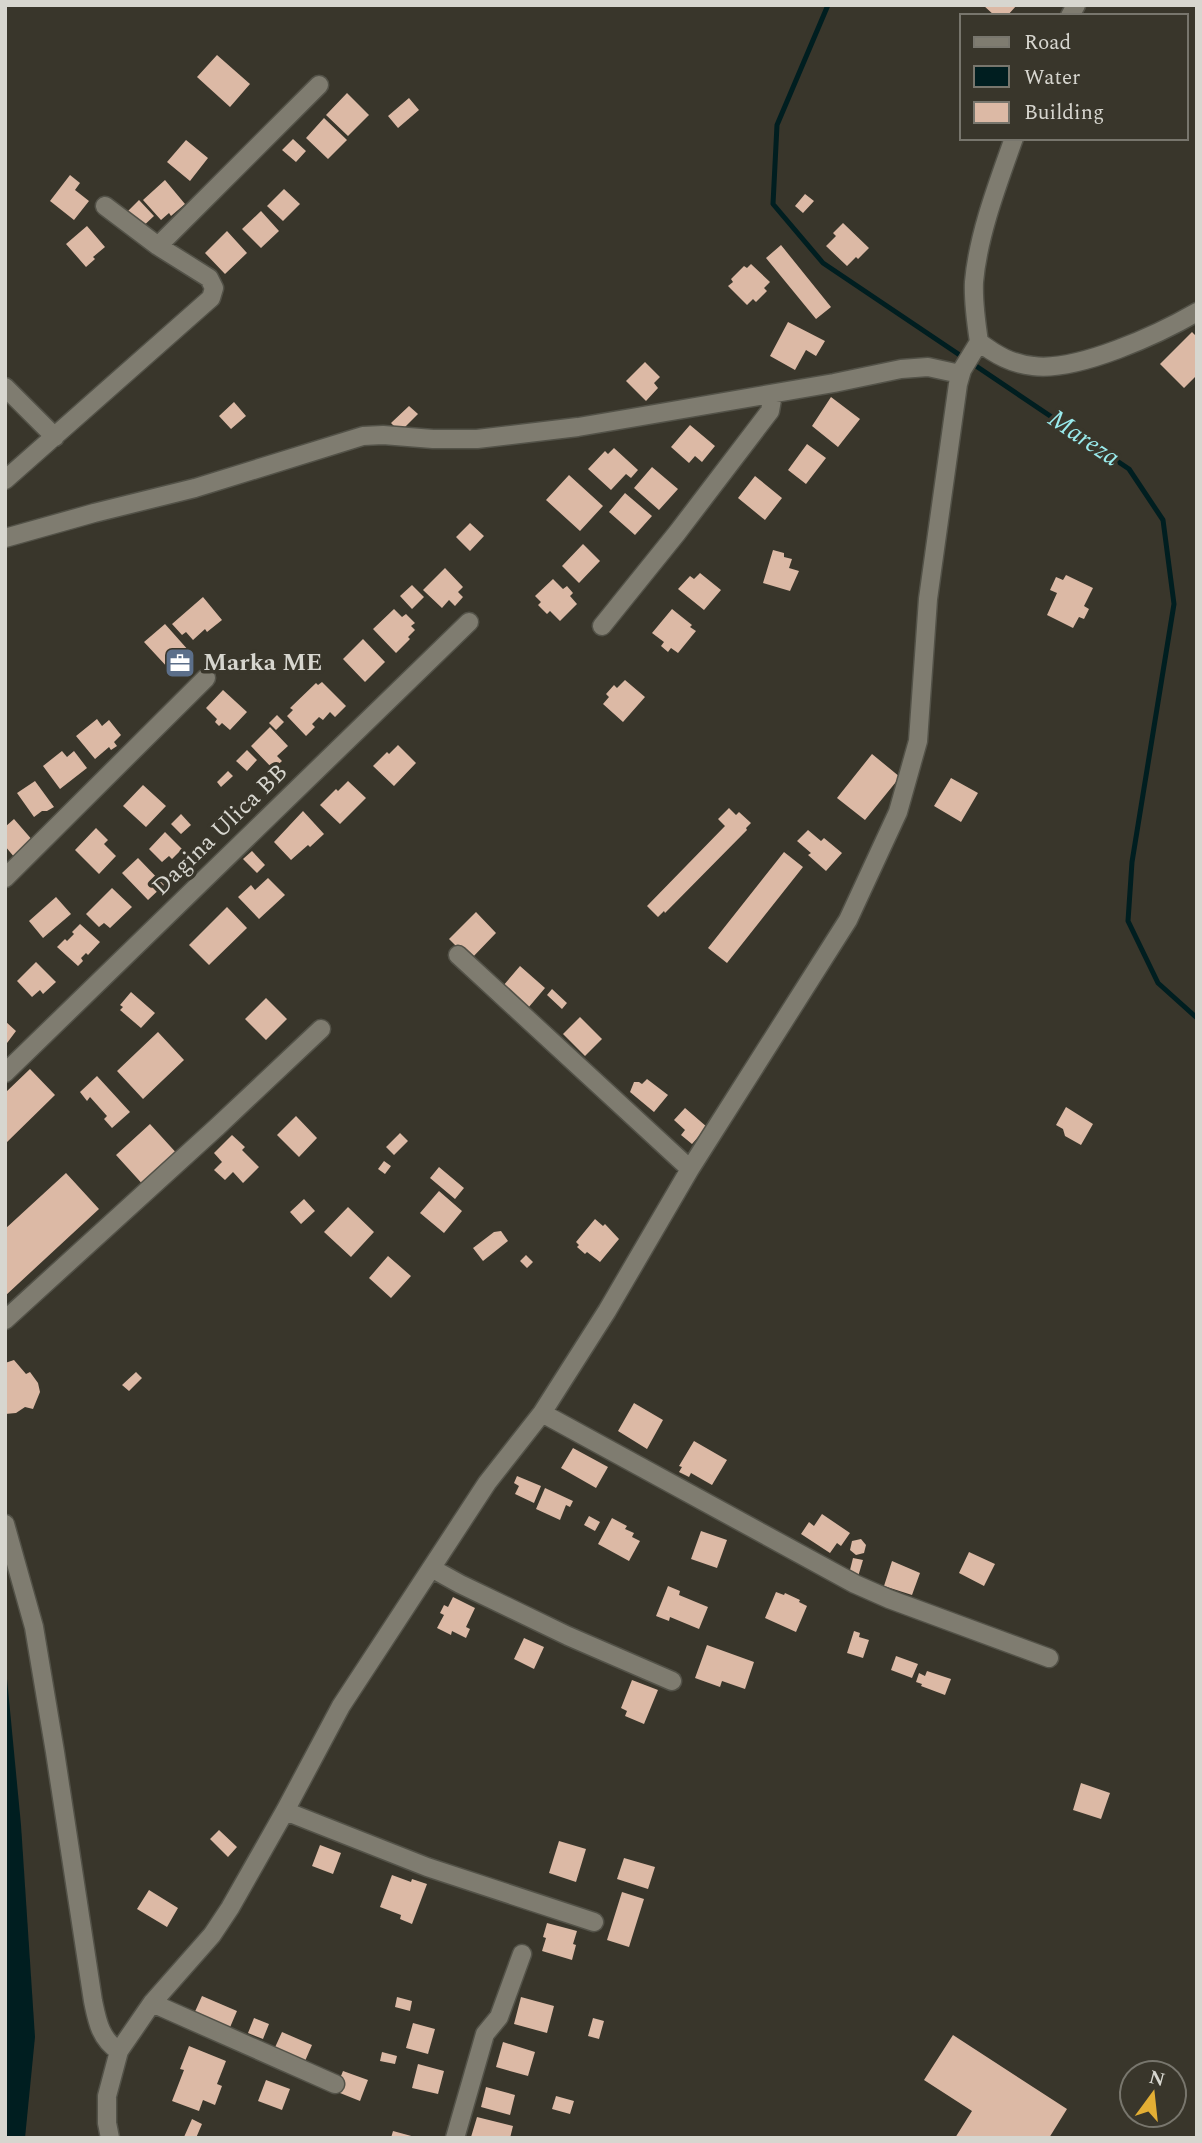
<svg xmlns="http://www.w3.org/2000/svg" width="1202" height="2143" viewBox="0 0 1202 2143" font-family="Spectral,serif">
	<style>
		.water { fill: #001e20 }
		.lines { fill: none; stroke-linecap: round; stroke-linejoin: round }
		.stream { stroke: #001e20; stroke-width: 5 }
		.building { fill: #dcb9a5 }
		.minor-casing { stroke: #535248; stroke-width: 21 }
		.minor { stroke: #7f7c70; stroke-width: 18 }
		.labels { text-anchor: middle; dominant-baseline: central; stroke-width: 7; stroke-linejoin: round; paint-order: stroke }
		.poi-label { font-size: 24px; font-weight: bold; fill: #d7d6cf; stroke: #39362b; text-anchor: start }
		.street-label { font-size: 24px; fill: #d7d6cf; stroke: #39362b }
		.water-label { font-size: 26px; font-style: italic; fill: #9aebed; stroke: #39362b }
	</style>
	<rect width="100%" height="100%" fill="#39362b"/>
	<path class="water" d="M 5,1658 L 21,1825 L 35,2037 L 25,2138 L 5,2138 Z"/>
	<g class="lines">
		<path class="stream" d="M 828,5 L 777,125 L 773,204 L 823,263 L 1129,469 L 1163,520 L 1174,604 L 1132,862 L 1128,921 L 1158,983 L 1197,1018"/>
	</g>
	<path class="building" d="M 983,5 L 1017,5 L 1007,16 L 995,16 Z
		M 217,55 L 250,84 L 230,107 L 197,77 Z
		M 347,93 L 369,115 L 348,136 L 326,115 Z
		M 409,98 L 419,110 L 398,128 L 388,116 Z
		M 324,118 L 347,140 L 328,159 L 306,138 Z
		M 293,139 L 306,151 L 296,162 L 282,150 Z
		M 186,140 L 208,158 L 190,181 L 167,162 Z
		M 70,175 L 80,183 L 75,190 L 89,201 L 74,220 L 50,201 Z
		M 165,180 L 185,204 L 171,216 L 169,213 L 161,220 L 143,200 Z
		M 284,189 L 300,204 L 283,221 L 267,206 Z
		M 805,194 L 814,201 L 803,213 L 795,206 Z
		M 139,200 L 154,216 L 139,230 L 124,215 Z
		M 261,211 L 279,231 L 261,248 L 242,229 Z
		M 843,223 L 869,248 L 858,259 L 856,257 L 847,266 L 826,246 L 836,236 L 833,233 Z
		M 87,226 L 105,247 L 93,257 L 95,259 L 86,267 L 66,244 Z
		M 227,231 L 247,253 L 225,274 L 205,253 Z
		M 781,245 L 831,307 L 816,319 L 766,258 Z
		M 751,264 L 770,282 L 764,288 L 767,291 L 756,302 L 753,299 L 747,305 L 728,286 L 733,282 L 731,279 L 744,266 L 747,268 Z
		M 788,322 L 825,341 L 816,356 L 806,350 L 795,370 L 770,356 Z
		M 1192,332 L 1197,337 L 1197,375 L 1184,388 L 1160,364 Z
		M 645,362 L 660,377 L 654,383 L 658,388 L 646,401 L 626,381 Z
		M 831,397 L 860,419 L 838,447 L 812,426 Z
		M 234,402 L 246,416 L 231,429 L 219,416 Z
		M 409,406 L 418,414 L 400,432 L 391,423 Z
		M 690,425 L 715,446 L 702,462 L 695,456 L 689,463 L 671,447 Z
		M 807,444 L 826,458 L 806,484 L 788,470 Z
		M 614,448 L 638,470 L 631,478 L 626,474 L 611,490 L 588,469 L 605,451 L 608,454 Z
		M 652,467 L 678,489 L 659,510 L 634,488 Z
		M 569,475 L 603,506 L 580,531 L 546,500 Z
		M 755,476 L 782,498 L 765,520 L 738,498 Z
		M 625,493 L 652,516 L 635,535 L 609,512 Z
		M 470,523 L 484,536 L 470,551 L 456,537 Z
		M 583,544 L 600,561 L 579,583 L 562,566 Z
		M 773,550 L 784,553 L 784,557 L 792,559 L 789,568 L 799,571 L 790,591 L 763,583 Z
		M 445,568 L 463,587 L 458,592 L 463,597 L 455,606 L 449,600 L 442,608 L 423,590 Z
		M 700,573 L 721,590 L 704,610 L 678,589 L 690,576 L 694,579 Z
		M 1066,575 L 1093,588 L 1084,606 L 1089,609 L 1084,619 L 1079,617 L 1073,628 L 1047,615 L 1057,593 L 1050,590 L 1056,577 L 1063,580 Z
		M 553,579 L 563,589 L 567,586 L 573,593 L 570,596 L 577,604 L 560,621 L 550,611 L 547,614 L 538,605 L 541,602 L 535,596 Z
		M 412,585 L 424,597 L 412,609 L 400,596 Z
		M 203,597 L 222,620 L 207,632 L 205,629 L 193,640 L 186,632 L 182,635 L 172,624 Z
		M 394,609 L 402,617 L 406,614 L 415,623 L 411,626 L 415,630 L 408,637 L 410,639 L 396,653 L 373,629 Z
		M 672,609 L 692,625 L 690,627 L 696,631 L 678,653 L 671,648 L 668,652 L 661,646 L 664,642 L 652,633 Z
		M 165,624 L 189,651 L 169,669 L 144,642 Z
		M 363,639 L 385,662 L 365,682 L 343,659 Z
		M 625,680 L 645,697 L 623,722 L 603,704 L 609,697 L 606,694 L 614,685 L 617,688 Z
		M 322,682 L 346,706 L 335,717 L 330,712 L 323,720 L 319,717 L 312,724 L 315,727 L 306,736 L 287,716 L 293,710 L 290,708 L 316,683 L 318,685 Z
		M 223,690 L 247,712 L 230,730 L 222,723 L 219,726 L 215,722 L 217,719 L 206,708 Z
		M 277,715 L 284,722 L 276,730 L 269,723 Z
		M 97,719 L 102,726 L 109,720 L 121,735 L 114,742 L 117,746 L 111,750 L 109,747 L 95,759 L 76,736 Z
		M 270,727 L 288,746 L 277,756 L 282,761 L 273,769 L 251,746 Z
		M 398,745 L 416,763 L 394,786 L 373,766 L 387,752 L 389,754 Z
		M 247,750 L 257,760 L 247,771 L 236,761 Z
		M 62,751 L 67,757 L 74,751 L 87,768 L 60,789 L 43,766 Z
		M 872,754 L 900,777 L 865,820 L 837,798 Z
		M 228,771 L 233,776 L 221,787 L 217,782 Z
		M 951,778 L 978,793 L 961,822 L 934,806 Z
		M 35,781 L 54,807 L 47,811 L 42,811 L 34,817 L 17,793 Z
		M 348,781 L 366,798 L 340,824 L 320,805 L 336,789 L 338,791 Z
		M 143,785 L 166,806 L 146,827 L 123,806 Z
		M 729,808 L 736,815 L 739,812 L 751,823 L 746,828 L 747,830 L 665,913 L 664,911 L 658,917 L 647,906 L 725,826 L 718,819 Z
		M 303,811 L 324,834 L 310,847 L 308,845 L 291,860 L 274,842 Z
		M 181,814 L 191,825 L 181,834 L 171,824 Z
		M 14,819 L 34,842 L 15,858 L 5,846 L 5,827 Z
		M 96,828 L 108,840 L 104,844 L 116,856 L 99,874 L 75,850 Z
		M 808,830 L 821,841 L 824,838 L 842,853 L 826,871 L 808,855 L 811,853 L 797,841 Z
		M 165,832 L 182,849 L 172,859 L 169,856 L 162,862 L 149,849 Z
		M 252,851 L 265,865 L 257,873 L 243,859 Z
		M 784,852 L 803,867 L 727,963 L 708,948 Z
		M 138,858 L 164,885 L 148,900 L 122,873 Z
		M 268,878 L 285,895 L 259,919 L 238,897 L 251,885 L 255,890 Z
		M 112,888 L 132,907 L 110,928 L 104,923 L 99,927 L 86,914 Z
		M 56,897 L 71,914 L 43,938 L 29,921 Z
		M 227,907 L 247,928 L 209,965 L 189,945 Z
		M 476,912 L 496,933 L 470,960 L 449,939 Z
		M 80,924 L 100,942 L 88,955 L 86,953 L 81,958 L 83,961 L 78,966 L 57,947 L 65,939 L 67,941 L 74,934 L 72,932 Z
		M 36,962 L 56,982 L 43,994 L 40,990 L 32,997 L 17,981 Z
		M 520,966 L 545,988 L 528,1008 L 503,986 Z
		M 552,989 L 567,1003 L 562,1009 L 547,995 Z
		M 131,992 L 155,1013 L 141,1028 L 120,1010 L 123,1007 L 120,1005 Z
		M 266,998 L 287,1019 L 266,1040 L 245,1019 Z
		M 580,1017 L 602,1039 L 585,1056 L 563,1034 Z
		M 5,1021 L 16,1031 L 7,1043 L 5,1041 Z
		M 158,1032 L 184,1060 L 143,1099 L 117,1071 Z
		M 30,1069 L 55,1095 L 5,1144 L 5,1093 Z
		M 97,1076 L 130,1112 L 112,1128 L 104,1119 L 107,1116 L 90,1097 L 87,1101 L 80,1092 Z
		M 647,1079 L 668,1095 L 654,1112 L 630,1092 L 634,1082 L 639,1082 L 642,1084 Z
		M 1066,1107 L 1093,1124 L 1081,1145 L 1065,1136 L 1063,1129 L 1056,1125 Z
		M 685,1108 L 707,1127 L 692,1144 L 681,1135 L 685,1130 L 674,1120 Z
		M 296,1116 L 317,1138 L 299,1157 L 277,1135 Z
		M 150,1124 L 180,1157 L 146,1188 L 116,1155 Z
		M 400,1133 L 408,1141 L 394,1155 L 386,1147 Z
		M 232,1135 L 245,1147 L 242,1150 L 259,1167 L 243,1183 L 233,1172 L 225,1180 L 214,1170 L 222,1162 L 214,1153 Z
		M 384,1161 L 391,1166 L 385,1174 L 378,1169 Z
		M 439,1167 L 464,1188 L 455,1199 L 430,1178 Z
		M 66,1173 L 99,1209 L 5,1296 L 5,1229 Z
		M 439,1191 L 462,1211 L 444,1233 L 420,1213 Z
		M 304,1199 L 315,1211 L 301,1224 L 290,1212 Z
		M 348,1207 L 374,1232 L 351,1257 L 324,1232 Z
		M 595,1219 L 603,1226 L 605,1224 L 619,1239 L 600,1262 L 587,1252 L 585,1254 L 577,1247 L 579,1245 L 576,1242 Z
		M 501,1231 L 508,1241 L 483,1261 L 473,1248 L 494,1232 Z
		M 526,1255 L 533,1262 L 527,1268 L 520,1261 Z
		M 388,1256 L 411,1276 L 391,1298 L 369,1278 Z
		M 14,1360 L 26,1374 L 30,1372 L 38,1383 L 40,1392 L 33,1409 L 25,1407 L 16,1413 L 5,1414 L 5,1363 Z
		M 136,1372 L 142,1378 L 129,1391 L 122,1385 Z
		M 634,1403 L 663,1420 L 647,1449 L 618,1431 Z
		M 694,1441 L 727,1460 L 712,1485 L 691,1473 L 689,1477 L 679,1472 L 682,1467 L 679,1466 Z
		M 573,1448 L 608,1467 L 596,1488 L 561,1468 Z
		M 517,1476 L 541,1486 L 534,1503 L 515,1494 L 519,1486 L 514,1483 Z
		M 545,1488 L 573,1501 L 570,1507 L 566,1505 L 560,1520 L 536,1509 Z
		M 822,1514 L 850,1533 L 841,1546 L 837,1543 L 830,1553 L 801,1534 L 809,1522 L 814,1526 Z
		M 589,1516 L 600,1522 L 595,1531 L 584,1525 Z
		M 612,1518 L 627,1526 L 625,1529 L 634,1533 L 632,1537 L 640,1541 L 629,1561 L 598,1544 Z
		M 701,1531 L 727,1540 L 717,1568 L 691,1559 Z
		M 861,1539 L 866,1545 L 864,1553 L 856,1555 L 850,1550 L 852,1541 Z
		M 969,1552 L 995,1564 L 984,1586 L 959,1573 Z
		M 853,1558 L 863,1560 L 857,1580 L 848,1578 Z
		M 892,1561 L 920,1573 L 912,1595 L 884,1586 Z
		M 668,1586 L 680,1591 L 679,1595 L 708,1607 L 699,1629 L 670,1617 L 669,1621 L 656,1616 Z
		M 776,1592 L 784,1595 L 785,1593 L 800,1600 L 799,1602 L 807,1606 L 796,1632 L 765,1618 Z
		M 453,1597 L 475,1608 L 466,1627 L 470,1629 L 466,1638 L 452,1631 L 451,1635 L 437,1628 L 444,1615 L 440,1613 L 444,1605 L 448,1607 Z
		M 854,1631 L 860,1633 L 859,1637 L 869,1640 L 863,1658 L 847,1653 Z
		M 524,1638 L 544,1647 L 534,1669 L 514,1659 Z
		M 707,1645 L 754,1662 L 745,1689 L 722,1681 L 720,1687 L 695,1678 Z
		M 896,1656 L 918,1664 L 912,1678 L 891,1670 Z
		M 927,1671 L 951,1679 L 945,1695 L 921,1686 L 922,1684 L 916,1682 L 919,1673 L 925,1676 Z
		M 632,1680 L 658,1690 L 644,1724 L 625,1716 L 627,1711 L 621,1708 Z
		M 1081,1783 L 1110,1793 L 1101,1819 L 1073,1810 Z
		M 219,1830 L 237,1847 L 228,1857 L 210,1839 Z
		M 559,1841 L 586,1849 L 576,1882 L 549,1873 Z
		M 320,1845 L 341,1853 L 333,1874 L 312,1866 Z
		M 624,1858 L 655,1867 L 648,1889 L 617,1879 Z
		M 392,1875 L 411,1882 L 412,1879 L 427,1884 L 412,1924 L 400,1919 L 401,1915 L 380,1907 Z
		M 149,1890 L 178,1908 L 167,1927 L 137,1909 Z
		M 622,1892 L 644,1899 L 629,1947 L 607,1940 Z
		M 547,1923 L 577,1931 L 573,1944 L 576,1945 L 572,1960 L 542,1951 L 546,1938 L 543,1937 Z
		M 202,1996 L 237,2011 L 228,2032 L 193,2016 Z
		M 397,1997 L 412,2001 L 410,2011 L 395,2007 Z
		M 521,1997 L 554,2006 L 547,2033 L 514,2024 Z
		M 254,2018 L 269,2024 L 263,2039 L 248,2033 Z
		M 593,2018 L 604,2021 L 599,2039 L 588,2036 Z
		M 413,2023 L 435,2029 L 428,2054 L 406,2048 Z
		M 282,2032 L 312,2045 L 302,2068 L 272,2054 Z
		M 953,2035 L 1067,2109 L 1049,2138 L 955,2138 L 972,2111 L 924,2080 Z
		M 503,2042 L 535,2052 L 528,2076 L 496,2067 Z
		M 189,2046 L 226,2061 L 217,2084 L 222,2086 L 215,2105 L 203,2100 L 199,2111 L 172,2101 L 184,2070 L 180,2069 Z
		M 382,2052 L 397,2056 L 395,2064 L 380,2061 Z
		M 418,2064 L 444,2071 L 438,2094 L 412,2088 Z
		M 343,2071 L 368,2080 L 360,2101 L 335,2091 Z
		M 266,2080 L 290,2089 L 282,2110 L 258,2101 Z
		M 486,2087 L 515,2095 L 510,2115 L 481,2107 Z
		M 556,2096 L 574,2101 L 570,2114 L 552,2109 Z
		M 477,2117 L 513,2126 L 510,2138 L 471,2137 Z
		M 192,2119 L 202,2124 L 196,2138 L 186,2138 L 184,2137 Z
		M 393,2131 L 415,2137 L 415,2138 L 391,2138 Z"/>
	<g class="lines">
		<g class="minor-casing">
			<path id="minor" d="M 1070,16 L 1076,5
				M 158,246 L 319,85
				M 979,342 C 996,355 1012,364 1033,366 C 1077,372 1159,334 1197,312
				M 979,342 C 976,322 973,302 974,282 C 978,235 998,183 1014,138
				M 5,387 L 55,437
				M 5,480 L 211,298 L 214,288 L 209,278 L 158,246 L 105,206
				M 5,538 L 94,513 L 195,488 L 363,436 L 383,435 L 433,439 L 477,439 L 578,427 L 637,417 L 834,383 L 901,369 L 928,367 L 960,374
				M 602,626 L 677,533 L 770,411 L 773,394
				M 5,878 L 206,678
				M 458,955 L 690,1169
				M 5,1073 L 469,622
				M 5,1320 L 217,1127 L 321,1029
				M 542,1413 L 855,1584 L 889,1599 L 1049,1658
				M 5,1524 L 34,1627 L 55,1752 L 93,2001 C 97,2020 100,2039 119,2051
				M 433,1569 L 460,1584 L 568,1636 L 672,1681
				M 285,1811 L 427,1867 L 594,1922
				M 152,2003 L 335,2084
				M 110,2138 L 107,2123 L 107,2096 L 119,2051 L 152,2003 L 212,1935 L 230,1908 L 285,1811 L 341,1706 L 487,1483 L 542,1413 L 607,1311 L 690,1169 L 848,920 L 898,812 L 918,741 L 928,599 L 958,384 L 962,370 L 979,342
				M 455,2138 L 485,2034 L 499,2017 L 522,1954"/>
		</g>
		<use href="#minor" class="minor"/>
	</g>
	<defs>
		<g id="office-square" transform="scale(1.575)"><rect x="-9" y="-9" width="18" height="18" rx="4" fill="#5c6f8a" stroke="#39362b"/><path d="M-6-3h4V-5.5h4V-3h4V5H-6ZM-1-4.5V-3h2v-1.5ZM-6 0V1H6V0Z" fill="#fff"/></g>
	</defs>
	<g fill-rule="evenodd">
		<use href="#office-square" x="180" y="663"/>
	</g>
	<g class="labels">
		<g class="poi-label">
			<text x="203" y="663">Marka ME</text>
		</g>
		<g class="street-label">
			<text transform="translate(220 830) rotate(-44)">Dagina Ulica BB</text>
		</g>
		<g class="water-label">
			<text transform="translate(1084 438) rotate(34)">Mareza</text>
		</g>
	</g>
	<rect width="1202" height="2143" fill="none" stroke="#d7d6cf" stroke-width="14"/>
	<rect x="960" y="14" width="228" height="126" fill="#39362b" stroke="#78766d" stroke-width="2"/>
	<rect x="974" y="37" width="35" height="10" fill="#7f7c70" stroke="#78766d" stroke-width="2"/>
	<text x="1024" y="49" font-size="21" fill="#d7d6cf">Road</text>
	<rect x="974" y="66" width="35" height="21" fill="#001e20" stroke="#78766d" stroke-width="2"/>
	<text x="1024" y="84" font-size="21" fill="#d7d6cf">Water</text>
	<rect x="974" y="102" width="35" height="21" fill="#dcb9a5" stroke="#78766d" stroke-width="2"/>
	<text x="1024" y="119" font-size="21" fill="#d7d6cf">Building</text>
	<g transform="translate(1153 2094) rotate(15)"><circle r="33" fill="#39362b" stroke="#78766d" stroke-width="2"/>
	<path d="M0-5L12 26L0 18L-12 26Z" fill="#e3ae34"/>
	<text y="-10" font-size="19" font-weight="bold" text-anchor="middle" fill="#d7d6cf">N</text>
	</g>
</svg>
